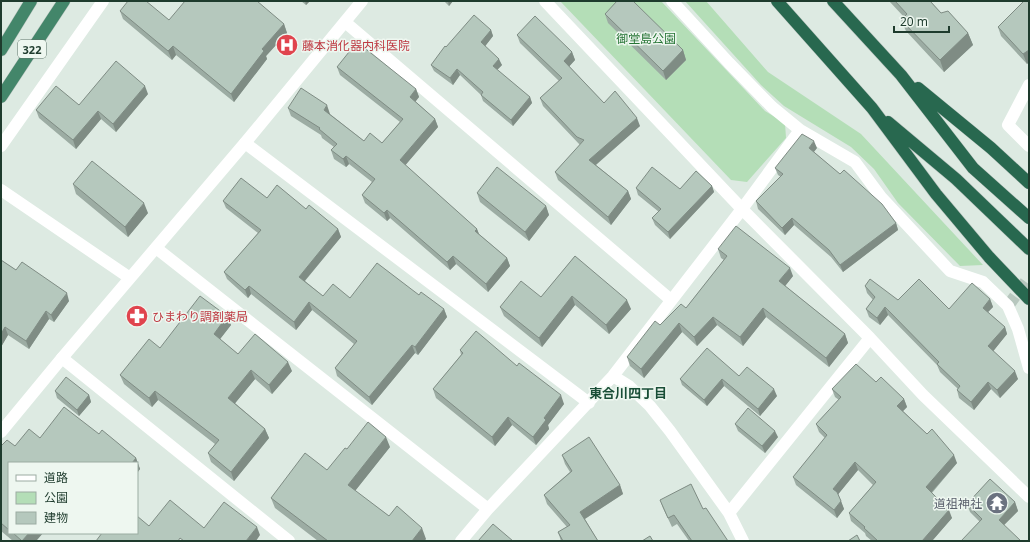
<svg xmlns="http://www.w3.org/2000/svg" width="1030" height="542" viewBox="0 0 1030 542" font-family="'Noto Sans','Noto Sans JP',sans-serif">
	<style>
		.green { fill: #b4deb7 }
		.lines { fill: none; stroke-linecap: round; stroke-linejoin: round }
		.minor-tunnel { stroke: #b7c7be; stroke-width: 12; stroke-dasharray: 12 6; stroke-linecap: butt }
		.trunk-casing { stroke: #bcc4c0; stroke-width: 13 }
		.motorway-casing { stroke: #bcc4c0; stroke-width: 13 }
		.minor { stroke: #fff; stroke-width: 12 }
		.tertiary { stroke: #fff; stroke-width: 12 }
		.trunk { stroke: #43866a; stroke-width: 12 }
		.motorway { stroke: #28684f; stroke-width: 12 }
		.wall { fill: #9caca3 }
		.shaded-wall { fill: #7f8c84 }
		.building { fill: #b5c8bd; stroke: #7f8c84 }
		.labels { text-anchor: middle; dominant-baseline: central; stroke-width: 3; stroke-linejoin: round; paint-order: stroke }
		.shield { fill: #eef7f0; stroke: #5c7368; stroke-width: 1 }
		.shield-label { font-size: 11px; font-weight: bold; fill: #1e3b2d }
		.park-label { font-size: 12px; fill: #267435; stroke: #eef7f0 }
		.health-label { font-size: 12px; fill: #be3a42; stroke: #eef7f0; text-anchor: start }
		.worship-label { font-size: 12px; fill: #5b616d; stroke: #eef7f0; text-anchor: end }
		.neighbourhood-label { font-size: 13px; font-weight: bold; fill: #194e37; stroke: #eef7f0 }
	</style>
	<rect width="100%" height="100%" fill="#ddeae2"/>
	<path class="green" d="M 560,1 L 661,1 L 765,111 L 785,123 L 786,138 L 747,182 L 731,180 Z
		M 685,1 L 706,1 L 768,72 L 861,134 L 983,265 L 960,266 L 898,203 L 874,169 L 851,147 L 784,106 L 761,85 Z"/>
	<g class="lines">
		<path class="minor-tunnel" d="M 1008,306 L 1029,277"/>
		<g class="trunk-casing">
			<path id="trunk" d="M 1,50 L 31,1
				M 1,97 L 64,1"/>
		</g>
		<g class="motorway-casing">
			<path id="motorway" d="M 777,1 L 872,108 L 936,194 L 989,257 L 1029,299
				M 833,1 L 901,75 L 973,168 L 1029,218
				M 918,88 L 991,148 L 1029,183
				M 888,122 L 956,179 L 1029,249"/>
		</g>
		<path class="minor" d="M 545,1 L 742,209 L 870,338 L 923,395 L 1029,497
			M 672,1 L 729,63 L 772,107 L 800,130 L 855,162 L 881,197 L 950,271 L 983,282 L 1008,306 L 1018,329 L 1029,368
			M 345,22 L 671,300
			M 1029,85 L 1008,125 L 1029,146
			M 245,143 L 589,403
			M 1,146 L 103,1
			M 156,248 L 488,509
			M 62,358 L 289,541
			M 613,376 L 629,386 L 650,406 L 670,431 L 729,513 L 743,541
			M 729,513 L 870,338
			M 461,541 L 488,509 L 613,376 L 742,209 L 800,130"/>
		<path class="tertiary" d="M 1,190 L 130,278
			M 1,432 L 62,358 L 245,143 L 362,1"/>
		<use href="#trunk" class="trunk"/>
		<use href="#motorway" class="motorway"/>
	</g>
	<path class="wall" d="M 301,1 L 310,1 L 306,5 Z
		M 444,1 L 453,1 L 449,6 Z
		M 889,1 L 930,1 L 941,13 L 968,33 L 973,45 L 944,72 L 906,31 L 901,20 L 904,17 Z
		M 1029,1 L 1029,62 L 1027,64 L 1001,36 L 998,27 Z
		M 120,11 L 169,20 L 284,24 L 287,33 L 266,56 L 267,59 L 234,102 L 176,55 L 172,60 L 123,19 Z
		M 605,14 L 683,50 L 686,60 L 666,80 L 608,23 Z
		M 491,30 L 493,36 L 485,46 L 502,65 L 497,70 L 530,97 L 532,103 L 513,126 L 483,101 L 481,95 L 460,75 L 453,85 L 434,71 L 431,65 L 446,47 Z
		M 517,35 L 572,52 L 575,60 L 569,66 L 604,103 L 640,126 L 596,165 L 628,191 L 631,199 L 611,225 L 558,180 L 555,172 L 580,145 L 543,106 L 540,98 L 559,81 L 520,43 Z
		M 337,67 L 416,89 L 419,97 L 415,101 L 435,119 L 438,127 L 405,165 L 477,229 L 479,234 L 507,258 L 510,266 L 488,292 L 456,264 L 450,270 L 390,218 L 387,221 L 365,203 L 362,195 L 372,182 L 349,164 L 346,167 L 334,159 L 331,150 L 334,147 L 322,138 L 321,135 L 291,116 L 288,108 L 330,114 L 364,141 L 382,143 L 400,122 L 340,75 Z
		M 148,94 L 116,132 L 101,119 L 76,149 L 39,118 L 36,110 L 79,105 Z
		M 817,148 L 814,152 L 896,223 L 898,230 L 843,272 L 831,257 L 794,225 L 785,235 L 758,209 L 756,201 L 781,177 L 778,175 L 775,168 Z
		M 73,184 L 148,213 L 128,237 L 76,194 Z
		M 712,186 L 714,192 L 670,239 L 655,225 L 652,218 L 659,212 L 638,195 L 636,188 L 680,189 Z
		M 477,193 L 546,206 L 549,215 L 529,241 L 480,202 Z
		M 267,198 L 306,209 L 338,229 L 341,237 L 305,281 L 323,296 L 350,298 L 419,295 L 444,309 L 447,317 L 418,355 L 415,353 L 372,405 L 337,376 L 335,368 L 354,344 L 312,310 L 296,330 L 251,294 L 248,298 L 227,279 L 224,272 L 258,233 L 226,208 L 223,201 Z
		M 718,249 L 793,276 L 785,286 L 845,334 L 848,343 L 829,367 L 766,317 L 743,346 L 717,325 L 697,346 L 682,332 L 644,378 L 630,366 L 627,357 L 660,325 L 686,308 L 724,260 L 721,258 Z
		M 575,256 L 631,309 L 609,334 L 575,305 L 542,347 L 504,316 L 500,307 L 541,297 Z
		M 1,260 L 16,270 L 69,301 L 54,322 L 49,319 L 29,349 L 8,335 L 1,347 Z
		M 865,286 L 898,300 L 949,309 L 990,299 L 993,307 L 988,312 L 1005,327 L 1007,334 L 993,351 L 1018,379 L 1000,398 L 991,389 L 974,410 L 959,398 L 957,390 L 958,389 L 940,372 L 937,365 L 888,315 L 880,325 L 869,317 L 866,309 L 873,300 L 867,293 Z
		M 227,316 L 231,325 L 220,339 L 238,354 L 292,371 L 272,394 L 255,379 L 235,403 L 265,429 L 269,438 L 234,481 L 211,462 L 208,453 L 215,444 L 158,400 L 152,407 L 124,384 L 120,375 L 160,348 Z
		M 460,350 L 517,366 L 564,404 L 548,425 L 549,429 L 536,445 L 512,425 L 495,446 L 436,398 L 433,389 L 461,355 Z
		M 739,376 L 777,396 L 760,416 L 724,386 L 707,406 L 682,385 L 680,379 Z
		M 876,382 L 904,399 L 907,407 L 903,411 L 957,463 L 932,493 L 952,518 L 932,541 L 872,541 L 866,536 L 865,533 L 851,521 L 849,513 L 873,485 L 858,470 L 838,494 L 844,509 L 837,518 L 796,485 L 793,477 L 825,438 L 819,432 L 816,424 L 839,400 L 835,397 L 832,389 Z
		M 55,391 L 89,395 L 91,402 L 79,416 L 57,398 Z
		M 735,424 L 778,437 L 765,453 L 738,431 Z
		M 99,434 L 136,458 L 140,469 L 137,473 L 137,463 L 9,463 L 9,533 L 43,533 L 36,541 L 13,541 L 1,531 L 1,446 L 15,446 L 40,438 Z
		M 390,447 L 355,491 L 389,516 L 426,539 L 424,541 L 318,541 L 275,508 L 271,498 L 327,470 L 347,449 Z
		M 562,455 L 620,485 L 623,494 L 585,519 L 598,541 L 561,541 L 558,532 L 567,527 L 547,504 L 544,495 L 570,472 L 565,464 Z
		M 660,500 L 703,509 L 728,541 L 689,541 L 677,524 L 672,527 L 663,508 Z
		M 1015,502 L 1018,511 L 1004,525 L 980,522 L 970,512 L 967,504 Z"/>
	<path class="shaded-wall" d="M 305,1 L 310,1 L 306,5 Z
		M 448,1 L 453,1 L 449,6 Z
		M 284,24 L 287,33 L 266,56 L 267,59 L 234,102 L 231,94 L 262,49 Z
		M 491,30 L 493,36 L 483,49 L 481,42 Z
		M 968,33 L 973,45 L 944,72 L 940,60 Z
		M 173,46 L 176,55 L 172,60 L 168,51 Z
		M 683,50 L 686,60 L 666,80 L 663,71 Z
		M 1029,50 L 1029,62 L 1027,64 L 1023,54 Z
		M 572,52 L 575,60 L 567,69 L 564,61 Z
		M 499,59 L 502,65 L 495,72 L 493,66 Z
		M 457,69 L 460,75 L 453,85 L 450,78 Z
		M 145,86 L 148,94 L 116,132 L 113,124 Z
		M 416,89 L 419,97 L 413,105 L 410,97 Z
		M 530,97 L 532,103 L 513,126 L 511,120 Z
		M 327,105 L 330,114 L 327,118 L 324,110 Z
		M 98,111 L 101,119 L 76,149 L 73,140 Z
		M 637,118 L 640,126 L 592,168 L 589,160 Z
		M 435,119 L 438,127 L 403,168 L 400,160 Z
		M 814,141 L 817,148 L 811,155 L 809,148 Z
		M 346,156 L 349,164 L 346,167 L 343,159 Z
		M 712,186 L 714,192 L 670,239 L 668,232 Z
		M 628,191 L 631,199 L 611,225 L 608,217 Z
		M 144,203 L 148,213 L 128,237 L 125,227 Z
		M 546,206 L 549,215 L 529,241 L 525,232 Z
		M 387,210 L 390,218 L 387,221 L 384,213 Z
		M 792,218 L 794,225 L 785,235 L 782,228 Z
		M 896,223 L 898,230 L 843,272 L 840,265 Z
		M 338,229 L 341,237 L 302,284 L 299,277 Z
		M 477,229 L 480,237 L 475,231 Z
		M 453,256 L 456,264 L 450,270 L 447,262 Z
		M 507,258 L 510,266 L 488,292 L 486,284 Z
		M 790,268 L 793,276 L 782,290 L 779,281 Z
		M 249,286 L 251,294 L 248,298 L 245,290 Z
		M 67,293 L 69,301 L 54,322 L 51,315 Z
		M 572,296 L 575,305 L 542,347 L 539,338 Z
		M 990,299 L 993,307 L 985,315 L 983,308 Z
		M 627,300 L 631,309 L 609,334 L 606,325 Z
		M 309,302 L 312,310 L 296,330 L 294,322 Z
		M 885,307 L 888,315 L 880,325 L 877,318 Z
		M 763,308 L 766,317 L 743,346 L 740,337 Z
		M 444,309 L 447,317 L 418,355 L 415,347 Z
		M 46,311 L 49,319 L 29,349 L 26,341 Z
		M 227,316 L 231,325 L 217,343 L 214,334 Z
		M 713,317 L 717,325 L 697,346 L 694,337 Z
		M 679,323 L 682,332 L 644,378 L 641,369 Z
		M 5,327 L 8,335 L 1,347 L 1,334 Z
		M 1005,327 L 1007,334 L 991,354 L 988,346 Z
		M 845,334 L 848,343 L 829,367 L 826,358 Z
		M 412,345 L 415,353 L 372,405 L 369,397 Z
		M 288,362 L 292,371 L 272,394 L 269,385 Z
		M 251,370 L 255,379 L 232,407 L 228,398 Z
		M 1015,371 L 1018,379 L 1000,398 L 997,390 Z
		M 722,379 L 724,386 L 707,406 L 704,400 Z
		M 988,382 L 991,389 L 974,410 L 971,402 Z
		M 774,389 L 777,396 L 760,416 L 758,409 Z
		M 155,391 L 158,400 L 152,407 L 149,398 Z
		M 89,395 L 91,402 L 79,416 L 77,410 Z
		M 561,395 L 564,404 L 548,425 L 549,429 L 536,445 L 533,437 L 544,418 Z
		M 904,399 L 907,407 L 900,414 L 897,406 Z
		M 508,417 L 512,425 L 495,446 L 492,437 Z
		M 265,429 L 269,438 L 234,481 L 231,472 Z
		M 775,431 L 778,437 L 765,453 L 762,446 Z
		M 386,437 L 390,447 L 351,496 L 348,485 Z
		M 954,455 L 957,463 L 929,495 L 926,487 Z
		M 136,458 L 140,469 L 137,473 L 137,463 L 132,463 Z
		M 855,462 L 858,470 L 836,497 L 833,489 Z
		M 620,485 L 623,494 L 583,520 L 580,512 Z
		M 841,501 L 844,509 L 837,518 L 834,510 Z
		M 1015,502 L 1018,511 L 1001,528 L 999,520 Z
		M 949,510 L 952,518 L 932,541 L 922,541 Z
		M 257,527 L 260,535 L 256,541 L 246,541 Z
		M 422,528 L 426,539 L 424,541 L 412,541 Z
		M 29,533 L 43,533 L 36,541 L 22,541 Z"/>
	<path class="building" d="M 128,1 L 146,1 L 169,20 L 185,1 L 257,1 L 284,24 L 262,49 L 264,51 L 231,94 L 173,46 L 168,51 L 120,11 Z
		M 617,1 L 633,1 L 683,50 L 663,71 L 605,14 Z
		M 895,1 L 930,1 L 941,13 L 948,11 L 968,33 L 940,60 L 901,20 L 907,14 Z
		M 1024,1 L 1029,1 L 1029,50 L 1023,54 L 998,27 Z
		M 474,15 L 491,30 L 481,42 L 499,59 L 493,66 L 530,97 L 511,120 L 481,95 L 483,92 L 457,69 L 450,78 L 431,65 L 445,46 L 446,47 Z
		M 535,16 L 572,52 L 564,61 L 604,103 L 615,91 L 637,118 L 589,160 L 628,191 L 608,217 L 555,172 L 584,140 L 577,137 L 540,98 L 562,78 L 517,35 Z
		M 357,42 L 416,89 L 410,97 L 435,119 L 400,160 L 477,229 L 475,231 L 507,258 L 486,284 L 453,256 L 447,262 L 387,210 L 384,213 L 362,195 L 375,179 L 346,156 L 343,159 L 331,150 L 337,144 L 319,129 L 320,128 L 288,108 L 301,88 L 327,105 L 324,110 L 364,141 L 370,133 L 382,143 L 403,119 L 337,67 Z
		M 116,61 L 145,86 L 113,124 L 98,111 L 73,140 L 36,110 L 56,86 L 79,105 Z
		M 802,134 L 814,141 L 809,148 L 840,174 L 844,170 L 882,204 L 896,223 L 840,265 L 829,250 L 792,218 L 782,228 L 756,201 L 783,174 L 775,168 Z
		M 92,161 L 144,203 L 125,227 L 73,184 Z
		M 497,167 L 546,206 L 525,232 L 477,193 Z
		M 652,167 L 680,189 L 696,171 L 712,186 L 668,232 L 652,218 L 661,209 L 636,188 Z
		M 241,178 L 267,198 L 277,185 L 306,209 L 309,205 L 338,229 L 299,277 L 323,296 L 333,284 L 350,298 L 377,263 L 419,295 L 421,292 L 444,309 L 415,347 L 412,345 L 369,397 L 335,368 L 357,341 L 309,302 L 294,322 L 249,286 L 245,290 L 224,272 L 261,230 L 223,201 Z
		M 736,226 L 790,268 L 779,281 L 845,334 L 826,358 L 763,308 L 740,337 L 713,317 L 694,337 L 679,323 L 641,369 L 627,357 L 655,321 L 660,325 L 681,304 L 686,308 L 727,256 L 718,249 Z
		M 575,256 L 627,300 L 606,325 L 572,296 L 539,338 L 500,307 L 521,281 L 541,297 Z
		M 1,260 L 16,270 L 22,262 L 67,293 L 51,315 L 46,311 L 26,341 L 5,327 L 1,334 Z
		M 870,279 L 898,300 L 919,279 L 949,309 L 972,283 L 990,299 L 983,308 L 1005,327 L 988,346 L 1015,371 L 997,390 L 988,382 L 971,402 L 957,390 L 960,386 L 937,364 L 939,362 L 885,307 L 877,318 L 866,309 L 875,297 L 865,286 Z
		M 200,296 L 227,316 L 214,334 L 238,354 L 255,334 L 288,362 L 269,385 L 251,370 L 228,398 L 265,429 L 231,472 L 208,453 L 219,440 L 155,391 L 149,398 L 120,375 L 149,339 L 160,348 Z
		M 476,331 L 517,366 L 519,363 L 561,395 L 544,418 L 546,420 L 533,437 L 508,417 L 492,437 L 433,389 L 463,353 L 460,350 Z
		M 707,348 L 739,376 L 747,367 L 774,389 L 758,409 L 722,379 L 704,400 L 680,379 Z
		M 856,364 L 876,382 L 881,377 L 904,399 L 897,406 L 927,434 L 932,429 L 954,455 L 926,487 L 949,510 L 922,541 L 878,541 L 864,528 L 865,527 L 849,513 L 876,482 L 855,462 L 833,489 L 837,492 L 841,501 L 834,510 L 793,477 L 827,435 L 816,424 L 841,397 L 832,389 Z
		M 66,377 L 89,395 L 77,410 L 55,391 Z
		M 64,407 L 99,434 L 102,430 L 136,458 L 132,463 L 9,463 L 9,530 L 1,523 L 1,446 L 7,440 L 15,446 L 29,429 L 40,438 Z
		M 748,408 L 775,431 L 762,446 L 735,424 Z
		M 368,422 L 386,437 L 348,485 L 389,516 L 397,506 L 422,528 L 412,541 L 328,541 L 271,498 L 305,453 L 327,470 L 345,448 L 347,449 Z
		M 589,437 L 620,485 L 580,512 L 598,541 L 563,541 L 558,532 L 570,525 L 544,495 L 572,471 L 562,455 Z
		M 990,479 L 1015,502 L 999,520 L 1021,541 L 961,541 L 982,519 L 967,504 Z
		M 691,484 L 703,509 L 706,508 L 728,541 L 692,541 L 674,515 L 668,518 L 660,500 Z
		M 170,500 L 204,528 L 224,502 L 257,527 L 246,541 L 184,541 L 180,538 L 178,541 L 96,541 L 102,533 L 137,533 L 137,516 L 149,526 Z
		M 493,524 L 513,541 L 478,541 Z
		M 13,533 L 29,533 L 22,541 Z
		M 857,535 L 860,541 L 848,541 Z
		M 650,536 L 653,541 L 642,541 Z"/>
	<defs>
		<g id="hospital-disc" transform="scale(1.15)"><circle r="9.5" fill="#e0444e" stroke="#eef7f0"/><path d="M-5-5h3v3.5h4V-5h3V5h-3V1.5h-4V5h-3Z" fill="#fff"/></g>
		<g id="pharmacy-disc" transform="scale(1.15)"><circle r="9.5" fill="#e0444e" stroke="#eef7f0"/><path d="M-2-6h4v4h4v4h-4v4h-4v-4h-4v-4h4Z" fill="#fff"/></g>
		<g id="temple-disc" transform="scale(1.15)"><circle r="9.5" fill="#6b7280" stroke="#eef7f0"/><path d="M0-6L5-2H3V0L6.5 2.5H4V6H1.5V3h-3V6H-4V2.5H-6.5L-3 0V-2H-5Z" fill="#fff"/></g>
	</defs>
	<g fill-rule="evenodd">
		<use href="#hospital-disc" x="287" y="45"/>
		<use href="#pharmacy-disc" x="137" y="316"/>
		<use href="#temple-disc" x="997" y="503"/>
	</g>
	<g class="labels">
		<rect class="shield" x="18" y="40" width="28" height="18" rx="3"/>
		<g class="shield-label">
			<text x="32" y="49">322</text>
		</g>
		<g class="park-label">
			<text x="646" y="38">御堂島公園</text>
		</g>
		<g class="health-label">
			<text x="302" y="45">藤本消化器内科医院</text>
			<text x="152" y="316">ひまわり調剤薬局</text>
		</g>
		<g class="worship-label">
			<text x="982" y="503">道祖神社</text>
		</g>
		<g class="neighbourhood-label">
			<text x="628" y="393">東合川四丁目</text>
		</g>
	</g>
	<rect width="1030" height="542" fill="none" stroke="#1e3b2d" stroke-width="4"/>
	<rect x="8" y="462" width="130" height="72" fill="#eef7f0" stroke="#9baca2"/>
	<rect x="16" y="475" width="20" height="6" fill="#ffffff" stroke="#9baca2"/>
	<text x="44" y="482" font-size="12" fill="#1e3b2d">道路</text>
	<rect x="16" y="492" width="20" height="12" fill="#b4deb7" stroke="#9baca2"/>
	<text x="44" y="502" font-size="12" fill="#1e3b2d">公園</text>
	<rect x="16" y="512" width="20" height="12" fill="#b5c8bd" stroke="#9baca2"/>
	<text x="44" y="522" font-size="12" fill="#1e3b2d">建物</text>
	<path d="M894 26v6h55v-6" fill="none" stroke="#1e3b2d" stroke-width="2"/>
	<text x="900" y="26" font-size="12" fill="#1e3b2d" stroke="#eef7f0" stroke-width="3" paint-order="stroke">20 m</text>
</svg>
